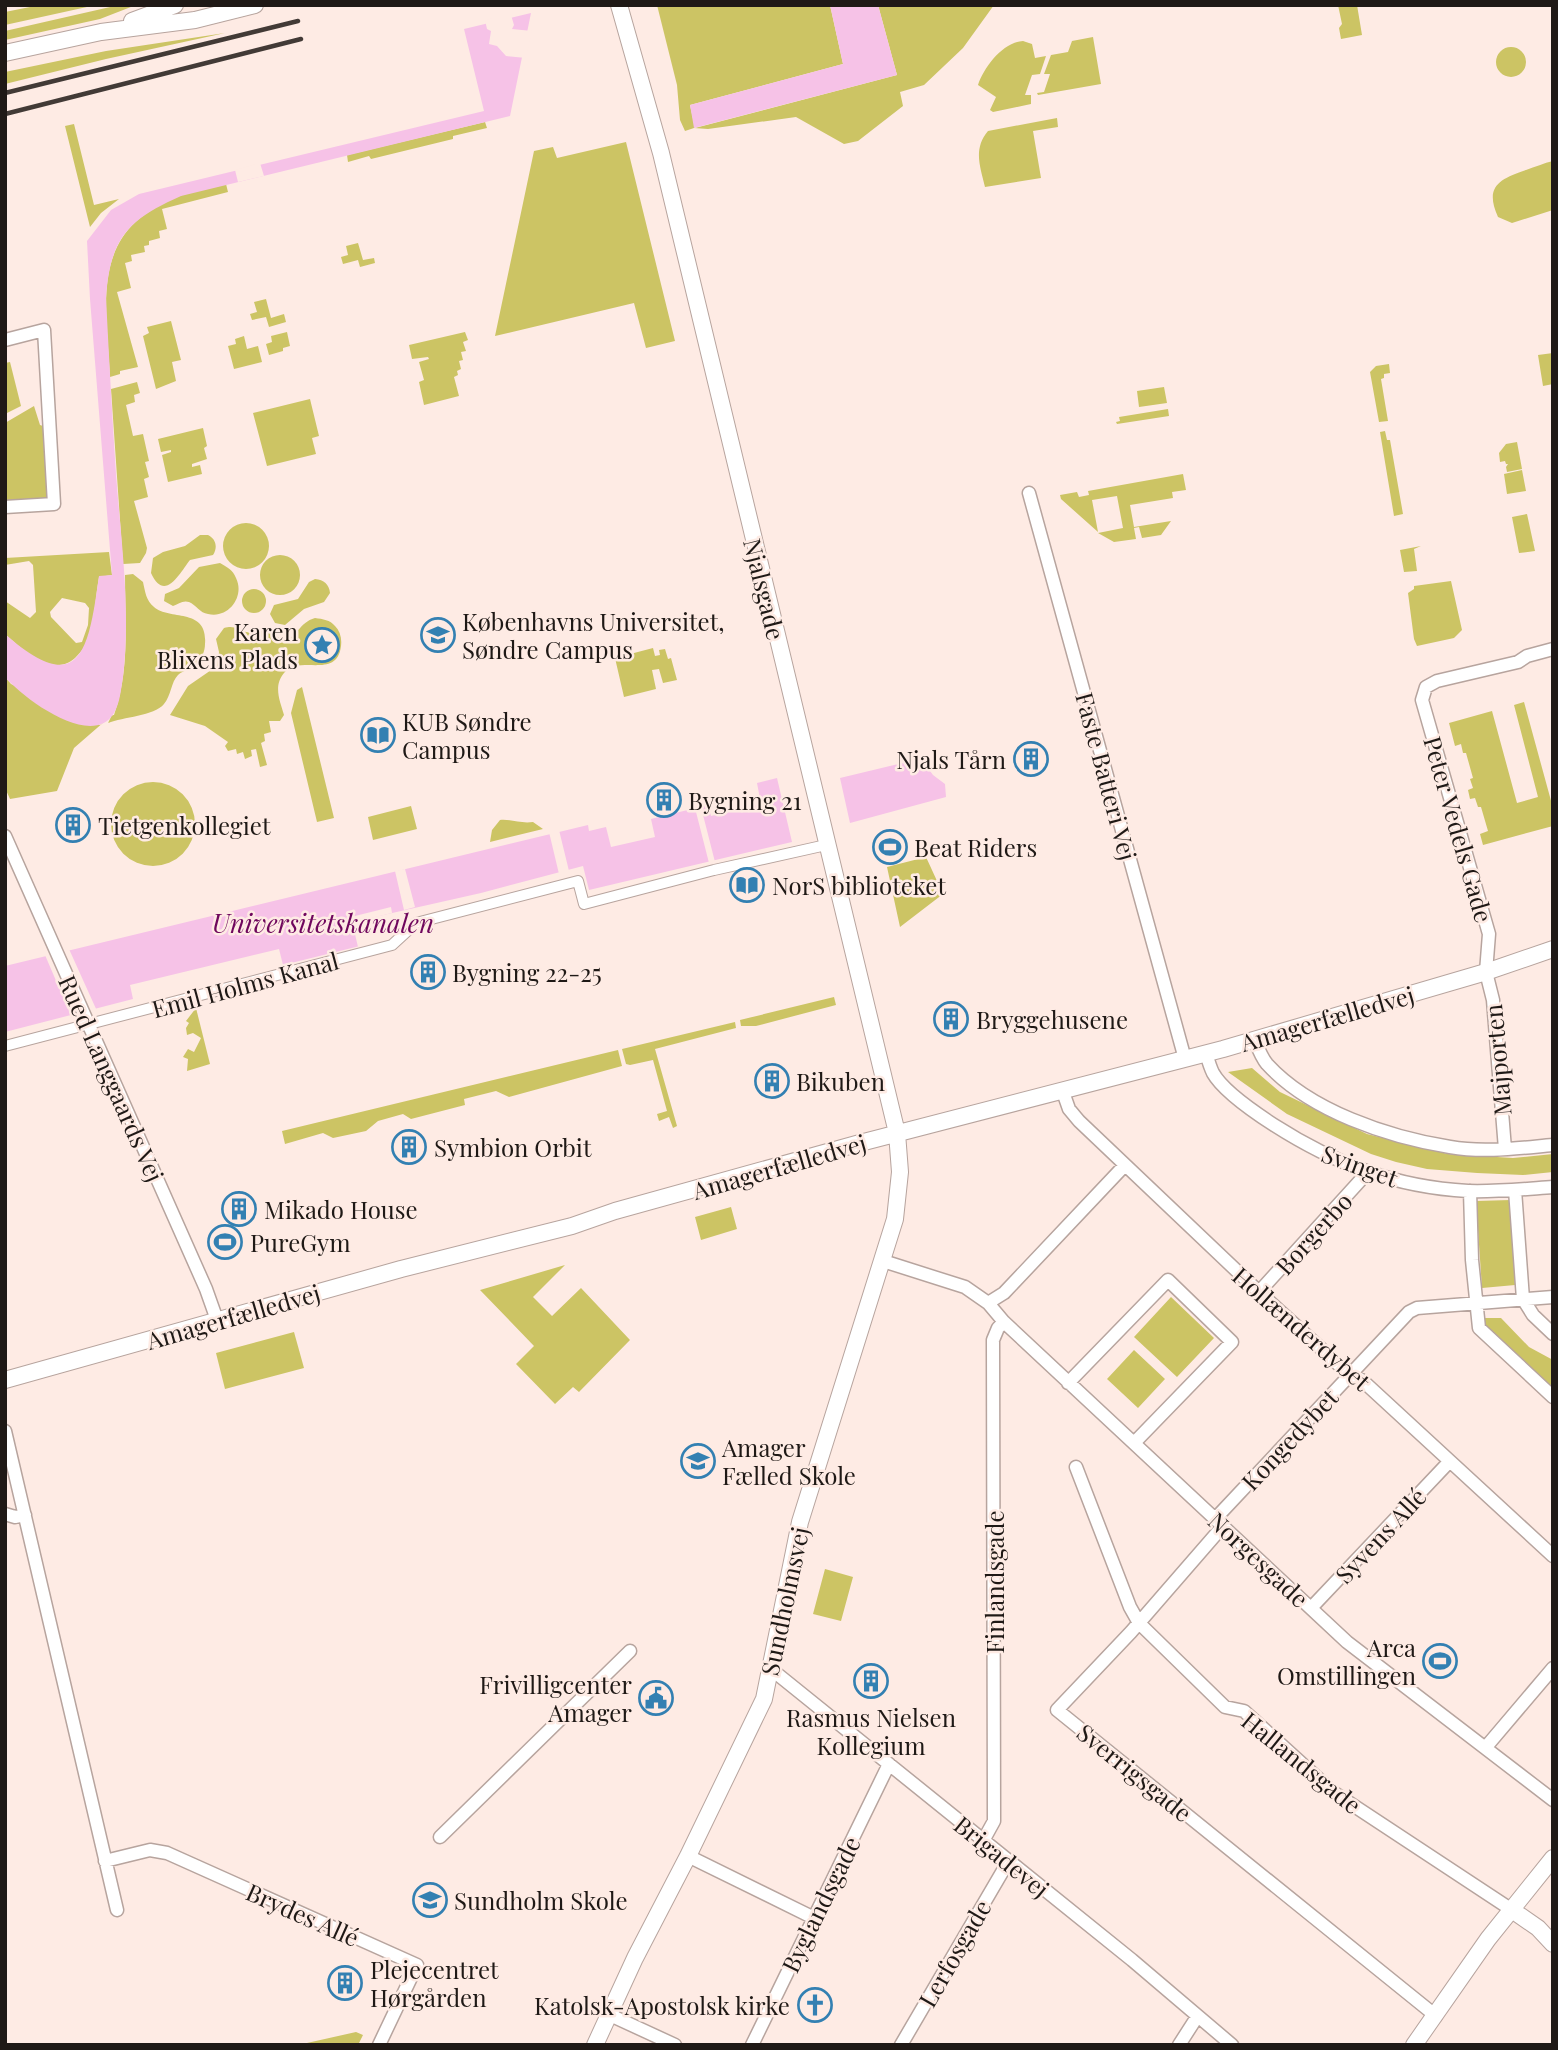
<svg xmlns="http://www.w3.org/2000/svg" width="1558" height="2050" viewBox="0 0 1558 2050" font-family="'Playfair Display',serif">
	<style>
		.green { fill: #ccc464; fill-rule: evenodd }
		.water { fill: #f6c2e7 }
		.pier { fill: #feebe4 }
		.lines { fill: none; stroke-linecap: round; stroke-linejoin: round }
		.pedestrian-casing { stroke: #b7a49e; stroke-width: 12 }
		.minor-casing { stroke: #b7a49e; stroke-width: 15 }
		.tertiary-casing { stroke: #b7a49e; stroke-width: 18 }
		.pedestrian { stroke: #fff; stroke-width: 10 }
		.minor { stroke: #fff; stroke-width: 12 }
		.tertiary { stroke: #fff; stroke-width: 16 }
		.rail { stroke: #423a36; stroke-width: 4.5 }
		.labels { text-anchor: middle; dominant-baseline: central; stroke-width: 5; stroke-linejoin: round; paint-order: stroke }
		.street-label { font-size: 24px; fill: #1f1916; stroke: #feebe4 }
		.poi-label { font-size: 24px; fill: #1f1916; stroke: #feebe4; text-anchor: start }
		.water-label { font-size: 26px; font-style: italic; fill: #6f075d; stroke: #feebe4 }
	</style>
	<rect width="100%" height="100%" fill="#feebe4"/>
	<path class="green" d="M 40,5 L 96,5 L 5,25 L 5,12 Z
		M 119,5 L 136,5 L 100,19 L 5,40 L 5,31 Z
		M 657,5 L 830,5 L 843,64 L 690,105 L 695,128 L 897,75 L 878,5 L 994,5 L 963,48 L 924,85 L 900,92 L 903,106 L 858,141 L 844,144 L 796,117 L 708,129 L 694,128 L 685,131 L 680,120 L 677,85 Z
		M 1338,5 L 1357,5 L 1362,35 L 1341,39 L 1339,28 L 1342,24 Z
		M 225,33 L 106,59 L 5,84 L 5,72 L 106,51 Z
		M 1093,37 L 1101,84 L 1038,95 L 1037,93 L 1044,92 L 1050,74 L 1044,74 L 1051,55 L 1068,52 L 1072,41 Z
		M 1023,41 L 1032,44 L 1035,58 L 1046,56 L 1040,74 L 1032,75 L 1025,95 L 1031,95 L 1031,104 L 993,112 L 990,110 L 996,97 L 978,85 C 984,67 1003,42 1023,41 Z
		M1496 62a15 15 0 1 1 30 0a15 15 0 1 1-30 0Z
		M 1057,118 L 1058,127 L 1033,131 L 1041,178 L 985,187 C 980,166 973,149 988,131 Z
		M 485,122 L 487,128 L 453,136 L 453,139 L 371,159 L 369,156 L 348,162 L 347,155 Z
		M 74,124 L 94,205 L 119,199 L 101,213 L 90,227 L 65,126 Z
		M 626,142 L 675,341 L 646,348 L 634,303 L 495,336 L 534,151 L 553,147 L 557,158 Z
		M 1553,161 L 1553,210 L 1512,223 L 1498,217 C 1484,186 1500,179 1526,170 C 1535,167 1544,163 1553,161 Z
		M 226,184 L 228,192 L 162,209 L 167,229 L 159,231 L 160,238 L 149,241 L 149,245 L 144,246 L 145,252 L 131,255 L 132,261 L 125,263 L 131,288 L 117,292 L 138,367 L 120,371 L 120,374 L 110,377 C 106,299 89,231 179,196 C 194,191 211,188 226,184 Z
		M 358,243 L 363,260 L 374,258 L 375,263 L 360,267 L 358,260 L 343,264 L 341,257 L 348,255 L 346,246 Z
		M 266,299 L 271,318 L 284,314 L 286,322 L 269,327 L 266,317 L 252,320 L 250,314 L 257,312 L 254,302 Z
		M 171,321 L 181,360 L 172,362 L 176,381 L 156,389 L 143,336 L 149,333 L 147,327 Z
		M 287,332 L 290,346 L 283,348 L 283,351 L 269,355 L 266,344 L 272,342 L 271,336 Z
		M 465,332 L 468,340 L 463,342 L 466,351 L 461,352 L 463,360 L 459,361 L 461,369 L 457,371 L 458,375 L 454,377 L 459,396 L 424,405 L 419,382 L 424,380 L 419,362 L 429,359 L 428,357 L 412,359 L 409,345 Z
		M 244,336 L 247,349 L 258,346 L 262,362 L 234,369 L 228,346 L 236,344 L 235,339 Z
		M 1553,353 L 1553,384 L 1543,386 L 1538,355 Z
		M 10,362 L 21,406 L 5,414 L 5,363 Z
		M 1389,364 L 1390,373 L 1384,374 L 1384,378 L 1381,379 L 1388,421 L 1379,422 L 1370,372 L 1376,366 Z
		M 137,382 L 140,393 L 134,395 L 135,402 L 126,405 L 133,436 L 143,434 L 149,461 L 145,462 L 149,477 L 144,479 L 148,497 L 134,501 L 147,548 L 146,553 L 140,563 L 123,564 L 111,389 Z
		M 1164,387 L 1167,403 L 1139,407 L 1137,391 Z
		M 310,399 L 319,436 L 312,438 L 316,454 L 267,466 L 253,413 Z
		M 34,406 L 40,425 L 43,426 L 52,501 L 5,504 L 5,423 Z
		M 1168,409 L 1169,416 L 1117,424 L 1116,422 L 1120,421 L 1119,417 Z
		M 203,428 L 207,446 L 204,448 L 207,459 L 192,464 L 192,467 L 200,465 L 202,474 L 168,482 L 162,455 L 171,452 L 171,450 L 161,452 L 158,439 Z
		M 1385,431 L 1387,440 L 1390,440 L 1403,514 L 1394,516 L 1380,432 Z
		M 1517,442 L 1522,469 L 1507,472 L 1506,467 L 1508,464 L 1506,464 L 1505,461 L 1500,462 L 1499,453 L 1506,444 Z
		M 1522,470 L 1526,491 L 1507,494 L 1504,474 Z
		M 1183,474 L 1186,490 L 1172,492 L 1173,498 L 1130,505 L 1134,527 L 1171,521 L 1161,535 L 1142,538 L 1139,527 L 1134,528 L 1136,539 L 1114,542 L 1098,533 L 1123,528 L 1117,496 L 1092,500 L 1098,532 L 1061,499 L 1060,495 L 1077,492 L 1079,497 L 1089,495 L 1088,491 Z
		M 1527,514 L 1535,551 L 1519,553 L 1512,517 Z
		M223 546a23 23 0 1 1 46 0a23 23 0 1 1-46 0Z
		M 200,535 L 208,535 C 216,539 218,547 213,555 L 190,560 C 181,571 165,604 151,573 L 153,558 L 163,552 L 185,546 Z
		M 1421,546 L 1414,549 L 1417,571 L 1404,572 L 1400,550 Z
		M 109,552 L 112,575 L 99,577 C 96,594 95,613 91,631 C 89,642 83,650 75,658 C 52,679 22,649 5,634 L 5,601 L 30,618 L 36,612 L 33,565 L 29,561 L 5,565 L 5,558 ZM 62,598 L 85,603 L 89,608 L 88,625 L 82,642 L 76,643 L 51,617 L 50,612 Z
		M260 575a20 20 0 1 1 40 0a20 20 0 1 1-40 0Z
		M 220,563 C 227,567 233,570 236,578 C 245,596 229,619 208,614 C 200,613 196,605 189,602 C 183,600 178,604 173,606 L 164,601 L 165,594 L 179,588 L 199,567 Z
		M 133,574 L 143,582 C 145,591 146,601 154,607 C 170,621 208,607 205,644 C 205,651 202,658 197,664 C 192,669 183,670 178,675 C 171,682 171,696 164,704 C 154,716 123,717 108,723 L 112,715 L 74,748 L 57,791 L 10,799 L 5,788 L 5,677 L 11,684 L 100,725 L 113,715 L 114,715 C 130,670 125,621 125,575 Z
		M 315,579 C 324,580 329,584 330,593 L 324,602 L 304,609 L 285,625 L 275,623 L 270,614 L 274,605 L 298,599 L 309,582 Z
		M 1451,581 L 1462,630 L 1454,638 L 1417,646 L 1414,639 L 1408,593 L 1414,589 L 1414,586 Z
		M242 601a12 12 0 1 1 24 0a12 12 0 1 1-24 0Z
		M 315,618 C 323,619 330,620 335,626 C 340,631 342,638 341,646 C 337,680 300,654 284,673 C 273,686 280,701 284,715 L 280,721 L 269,721 L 271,732 L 264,734 L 265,741 L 261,743 L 267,765 L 260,767 L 256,749 L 251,750 L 252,756 L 245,759 L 243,752 L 237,754 L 236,749 L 228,751 L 225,746 L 228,742 L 205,726 L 170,715 L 188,686 L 217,666 L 219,652 L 216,639 L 224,628 C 234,625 237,629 246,632 C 253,634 261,629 269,631 C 275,633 277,639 284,639 C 296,640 299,622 315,618 Z
		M 653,648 L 655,656 L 660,655 L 659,650 L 665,649 L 668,659 L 671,658 L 677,680 L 663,683 L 659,669 L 652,670 L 656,689 L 624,697 L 615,658 Z
		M 302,687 L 334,818 L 317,822 L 291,713 L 297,690 Z
		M 1524,702 L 1553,808 L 1553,826 L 1483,845 L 1480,834 L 1488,831 L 1481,807 L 1478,807 L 1475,798 L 1470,799 L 1468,790 L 1473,788 L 1470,779 L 1473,778 L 1466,753 L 1463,753 L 1461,744 L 1455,746 L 1449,723 L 1492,711 L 1517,803 L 1538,797 L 1514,705 Z
		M111 824a42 42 0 1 1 84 0a42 42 0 1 1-84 0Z
		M 411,806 L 417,829 L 373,840 L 368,817 Z
		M 500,820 C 512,819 521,824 533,822 L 543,829 L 490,842 L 492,830 Z
		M 926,857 L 943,894 L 900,927 L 887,867 Z
		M 834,997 L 836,1005 L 756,1026 L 741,1026 L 740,1020 Z
		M 196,1008 L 210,1064 L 187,1071 L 188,1059 L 183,1057 L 188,1049 L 194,1052 L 201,1038 L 193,1033 L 187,1035 L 186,1028 L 189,1023 L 186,1021 Z
		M 735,1022 L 736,1028 L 655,1049 L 677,1126 L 673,1128 L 669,1117 L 659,1121 L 657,1114 L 667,1111 L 653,1060 L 630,1065 L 626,1064 L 622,1049 Z
		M 618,1050 L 622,1066 L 509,1097 L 496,1091 L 464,1099 L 465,1105 L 411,1119 L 403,1114 L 378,1121 L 366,1131 L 333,1138 L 323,1133 L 285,1144 L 282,1131 Z
		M 1252,1068 L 1280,1092 L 1367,1134 L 1448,1154 L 1513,1158 L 1553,1154 L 1553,1172 L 1523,1175 L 1477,1173 L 1427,1169 L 1396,1162 L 1371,1154 L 1287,1114 L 1228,1072 Z
		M 1511,1200 L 1515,1285 L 1482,1288 L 1476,1201 Z
		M 731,1207 L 737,1229 L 701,1240 L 695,1217 Z
		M 565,1265 L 533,1297 L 552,1316 L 581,1288 L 630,1340 L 579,1392 L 573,1387 L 555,1404 L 516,1364 L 534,1346 L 480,1290 Z
		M 1171,1297 L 1214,1338 L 1177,1377 L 1134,1337 Z
		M 1484,1318 L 1501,1318 L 1529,1347 L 1553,1360 L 1553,1390 L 1483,1325 Z
		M 294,1332 L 304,1368 L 225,1389 L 216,1353 Z
		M 1134,1350 L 1165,1379 L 1138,1408 L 1107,1379 Z
		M 825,1569 L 853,1577 L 841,1621 L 813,1614 Z
		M 356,2032 L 363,2035 L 358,2045 L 298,2045 Z"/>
	<path class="water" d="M 830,5 L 878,5 L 897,75 L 694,128 L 690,105 L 843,64 Z
		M 531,13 L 510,116 L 181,196 C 127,220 110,239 106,298 C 109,357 112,415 116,474 C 121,541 131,610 123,677 C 121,689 120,703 114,713 C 92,750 23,698 5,677 L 5,634 C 82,702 89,646 99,576 L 112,575 L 90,299 L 87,241 L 111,210 L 139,194 L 484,111 L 464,29 Z
		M 919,759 L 922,760 L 933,775 L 945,784 L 946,797 L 850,823 L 840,778 Z
		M 777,778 L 792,842 L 589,890 L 583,866 L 481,893 L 370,918 L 376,942 L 283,965 L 279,949 L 130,985 L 133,999 L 5,1032 L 5,966 L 588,825 L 589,831 L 606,827 L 611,847 L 655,837 L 651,819 L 708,805 L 711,816 L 761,804 L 757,783 Z"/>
	<path class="pier" d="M 511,15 L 514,25 L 512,29 L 532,31 L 526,58 L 506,56 L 497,46 L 489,44 L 491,31 L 487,29 L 485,20 Z
		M 260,163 L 264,176 L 238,182 L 235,170 Z
		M 701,807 L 715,862 L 709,863 L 695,808 Z
		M 559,830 L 569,871 L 559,874 L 549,832 Z
		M 405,869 L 415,907 L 404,910 L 395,871 Z
		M 391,907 L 392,913 L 371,918 L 377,943 L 358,947 L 351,917 Z
		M 69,949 L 97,1011 L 72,1018 L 45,955 Z"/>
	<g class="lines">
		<g class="pedestrian-casing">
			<path id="pedestrian" d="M 5,1046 L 392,945 L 416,923 L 578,881 L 584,904 L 714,870 L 826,845"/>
		</g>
		<g class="minor-casing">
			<path id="minor" d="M 5,340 L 44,330 L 54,504 L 5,507
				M 1029,493 L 1185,1059
				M 5,836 L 206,1289 L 217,1320
				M 1255,1040 C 1258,1048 1261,1057 1267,1064 C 1310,1111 1388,1137 1450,1147 C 1484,1153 1519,1148 1553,1145
				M 1206,1053 C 1208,1060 1210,1067 1213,1073 C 1223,1091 1257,1114 1274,1125 C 1335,1164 1395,1187 1468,1191 C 1496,1192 1525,1189 1553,1187
				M 1063,1092 L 1069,1109 L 1079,1121 L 1259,1292 L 1338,1364 L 1364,1382 L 1553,1556
				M 1505,1149 L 1493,1000 L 1486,972 L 1489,934 L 1422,700 L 1426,687 L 1437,681 L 1518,662 L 1527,656 L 1553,649
				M 1515,1190 L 1523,1299 L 1533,1315 L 1553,1334
				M 1470,1191 L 1472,1260 L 1479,1328 L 1553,1397
				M 883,1261 L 965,1287 L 988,1303 L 1004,1322 L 1347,1642 L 1553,1800
				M 1259,1292 L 1367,1173
				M 988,1303 L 1004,1293 L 1125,1165
				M 1068,1383 L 1168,1280 L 1232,1342 L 1134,1443
				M 5,1431 L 117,1910
				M 1076,1467 L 1130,1607 L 1139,1623 L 1225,1707 L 1244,1711 L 1333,1792 L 1512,1910
				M 5,1514 L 15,1517 L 25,1515
				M 1215,1519 L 1409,1312 L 1417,1308 L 1553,1297
				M 1223,1526 L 1131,1632 L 1057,1710 L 1436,2016
				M 1311,1608 L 1449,1462
				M 771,1669 L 1132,1960 L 1232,2045
				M 1486,1747 L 1553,1668
				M 440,1837 L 630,1651
				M 983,1841 L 994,1821 L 993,1340 L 998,1328 L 1004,1322
				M 688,1856 L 812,1917
				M 105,1861 L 150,1850 L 167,1853 L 417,1965 L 379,2045
				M 610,2015 L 675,2045
				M 752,2045 L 889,1764
				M 901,2045 L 1008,1862
				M 1179,2045 L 1197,2017"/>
		</g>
		<g class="tertiary-casing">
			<path id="tertiary" d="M 132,21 L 175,5
				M 5,53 L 101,32 L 195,20 L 255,5
				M 5,1380 L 401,1269 L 572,1226 L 615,1211 L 860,1143 L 1223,1049 L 1486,972 L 1553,949
				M 1512,1910 L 1538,1928 L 1553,1944
				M 595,2045 L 635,1958 L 688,1856 L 764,1699 L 800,1522 L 895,1219 L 900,1172 L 897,1133 L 661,153 L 619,5
				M 1414,2045 L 1488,1939 L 1553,1858"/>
		</g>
		<use href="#pedestrian" class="pedestrian"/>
		<use href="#minor" class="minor"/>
		<use href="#tertiary" class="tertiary"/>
		<path class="rail" d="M 5,93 L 298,21
			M 5,114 L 301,39"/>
	</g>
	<defs>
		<g id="university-ring" transform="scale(1.75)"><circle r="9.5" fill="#feebe4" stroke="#3380b2" stroke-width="1.5"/><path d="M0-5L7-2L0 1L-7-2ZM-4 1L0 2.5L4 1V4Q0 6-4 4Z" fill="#3380b2"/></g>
		<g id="sight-ring" transform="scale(1.75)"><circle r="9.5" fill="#feebe4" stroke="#3380b2" stroke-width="1.5"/><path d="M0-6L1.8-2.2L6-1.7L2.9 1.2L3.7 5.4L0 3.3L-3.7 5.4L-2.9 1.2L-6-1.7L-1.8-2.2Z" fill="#3380b2"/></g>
		<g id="library-ring" transform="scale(1.75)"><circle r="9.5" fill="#feebe4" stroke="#3380b2" stroke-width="1.5"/><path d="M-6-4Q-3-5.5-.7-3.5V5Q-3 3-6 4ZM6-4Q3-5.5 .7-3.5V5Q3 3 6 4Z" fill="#3380b2"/></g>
		<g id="building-ring" transform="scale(1.75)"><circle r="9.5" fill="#feebe4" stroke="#3380b2" stroke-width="1.5"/><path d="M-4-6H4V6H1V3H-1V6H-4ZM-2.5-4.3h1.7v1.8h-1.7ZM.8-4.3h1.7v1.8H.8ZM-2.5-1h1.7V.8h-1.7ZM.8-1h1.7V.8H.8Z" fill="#3380b2"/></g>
		<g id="stadium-ring" transform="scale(1.75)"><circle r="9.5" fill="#feebe4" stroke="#3380b2" stroke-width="1.5"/><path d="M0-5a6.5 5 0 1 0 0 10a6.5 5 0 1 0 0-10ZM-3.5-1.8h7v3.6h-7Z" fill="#3380b2"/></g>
		<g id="school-ring" transform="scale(1.75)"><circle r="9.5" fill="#feebe4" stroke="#3380b2" stroke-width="1.5"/><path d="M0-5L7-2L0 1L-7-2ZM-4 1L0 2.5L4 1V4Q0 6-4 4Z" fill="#3380b2"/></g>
		<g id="civic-ring" transform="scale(1.75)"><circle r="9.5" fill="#feebe4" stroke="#3380b2" stroke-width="1.5"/><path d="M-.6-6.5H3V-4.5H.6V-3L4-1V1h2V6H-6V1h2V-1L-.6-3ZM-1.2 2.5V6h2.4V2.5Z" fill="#3380b2"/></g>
		<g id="church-ring" transform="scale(1.75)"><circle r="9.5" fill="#feebe4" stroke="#3380b2" stroke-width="1.5"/><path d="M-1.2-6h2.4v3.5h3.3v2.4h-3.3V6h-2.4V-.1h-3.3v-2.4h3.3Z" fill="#3380b2"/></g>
	</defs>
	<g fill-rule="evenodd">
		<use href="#university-ring" x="438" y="635"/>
		<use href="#sight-ring" x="322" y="645"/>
		<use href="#library-ring" x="378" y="735"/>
		<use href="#building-ring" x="1031" y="759"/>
		<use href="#building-ring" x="664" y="800"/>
		<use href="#building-ring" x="73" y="825"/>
		<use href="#stadium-ring" x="890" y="847"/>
		<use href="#library-ring" x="747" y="885"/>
		<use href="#building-ring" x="428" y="972"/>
		<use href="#building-ring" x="951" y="1019"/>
		<use href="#building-ring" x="772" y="1081"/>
		<use href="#building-ring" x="409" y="1147"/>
		<use href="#building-ring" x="239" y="1209"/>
		<use href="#stadium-ring" x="225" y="1242"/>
		<use href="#school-ring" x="698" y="1461"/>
		<use href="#stadium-ring" x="1440" y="1661"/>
		<use href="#building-ring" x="871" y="1681"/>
		<use href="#civic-ring" x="656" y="1698"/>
		<use href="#school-ring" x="430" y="1900"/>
		<use href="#building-ring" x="345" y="1983"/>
		<use href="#church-ring" x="815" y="2005"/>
	</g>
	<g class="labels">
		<g class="street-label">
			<text transform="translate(765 589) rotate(76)">Njalsgade</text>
			<text transform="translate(1107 776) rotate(75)">Faste Batteri Vej</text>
			<text transform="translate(1459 829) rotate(74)">Peter Vedels Gade</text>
			<text transform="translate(245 984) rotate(-15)">Emil Holms Kanal</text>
			<text transform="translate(1327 1018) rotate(-16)">Amagerfælledvej</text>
			<text transform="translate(1497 1060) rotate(-95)">Majporten</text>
			<text transform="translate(112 1078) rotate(66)">Rued Langgaards Vej</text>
			<text transform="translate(1360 1165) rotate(20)">Svinget</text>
			<text transform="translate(779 1166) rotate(-16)">Amagerfælledvej</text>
			<text transform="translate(1313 1233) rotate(-48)">Borgerbo</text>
			<text transform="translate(233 1316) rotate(-16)">Amagerfælledvej</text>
			<text transform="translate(1302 1328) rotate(41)">Hollænderdybet</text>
			<text transform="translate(1289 1439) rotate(-47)">Kongedybet</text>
			<text transform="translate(1380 1535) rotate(-47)">Syvens Allé</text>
			<text transform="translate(1259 1559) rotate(43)">Norgesgade</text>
			<text transform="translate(994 1582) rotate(-90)">Finlandsgade</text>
			<text transform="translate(784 1601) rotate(-78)">Sundholmsvej</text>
			<text transform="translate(1302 1762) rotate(39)">Hallandsgade</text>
			<text transform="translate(1135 1772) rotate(39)">Sverrigsgade</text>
			<text transform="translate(1002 1856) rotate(39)">Brigadevej</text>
			<text transform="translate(820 1904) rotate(-64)">Byglandsgade</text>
			<text transform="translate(303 1914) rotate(24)">Brydes Allé</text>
			<text transform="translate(954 1953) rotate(-60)">Lerfosgade</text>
		</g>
		<g class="poi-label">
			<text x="462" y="621">Københavns Universitet,<tspan x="462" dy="28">Søndre Campus</tspan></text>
			<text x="298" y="631" text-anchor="end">Karen<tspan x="298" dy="28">Blixens Plads</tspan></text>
			<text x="402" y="721">KUB Søndre<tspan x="402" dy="28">Campus</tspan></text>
			<text x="1006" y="759" text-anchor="end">Njals Tårn</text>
			<text x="688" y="800">Bygning 21</text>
			<text x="98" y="825">Tietgenkollegiet</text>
			<text x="914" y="847">Beat Riders</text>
			<text x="772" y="885">NorS biblioteket</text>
			<text x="452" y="972">Bygning 22-25</text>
			<text x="976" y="1019">Bryggehusene</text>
			<text x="796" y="1081">Bikuben</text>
			<text x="434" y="1147">Symbion Orbit</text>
			<text x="264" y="1209">Mikado House</text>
			<text x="250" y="1242">PureGym</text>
			<text x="722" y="1447">Amager<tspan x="722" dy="28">Fælled Skole</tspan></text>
			<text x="1416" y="1647" text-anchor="end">Arca<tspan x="1416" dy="28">Omstillingen</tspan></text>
			<text x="632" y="1684" text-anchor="end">Frivilligcenter<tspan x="632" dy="28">Amager</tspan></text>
			<text x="871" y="1717" text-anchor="middle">Rasmus Nielsen<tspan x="871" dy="28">Kollegium</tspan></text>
			<text x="454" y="1900">Sundholm Skole</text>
			<text x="370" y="1969">Plejecentret<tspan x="370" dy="28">Hørgården</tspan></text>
			<text x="790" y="2005" text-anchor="end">Katolsk-Apostolsk kirke</text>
		</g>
		<g class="water-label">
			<text x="323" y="922">Universitetskanalen</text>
		</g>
	</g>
	<rect width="1558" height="2050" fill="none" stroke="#1f1916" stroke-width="14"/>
</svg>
